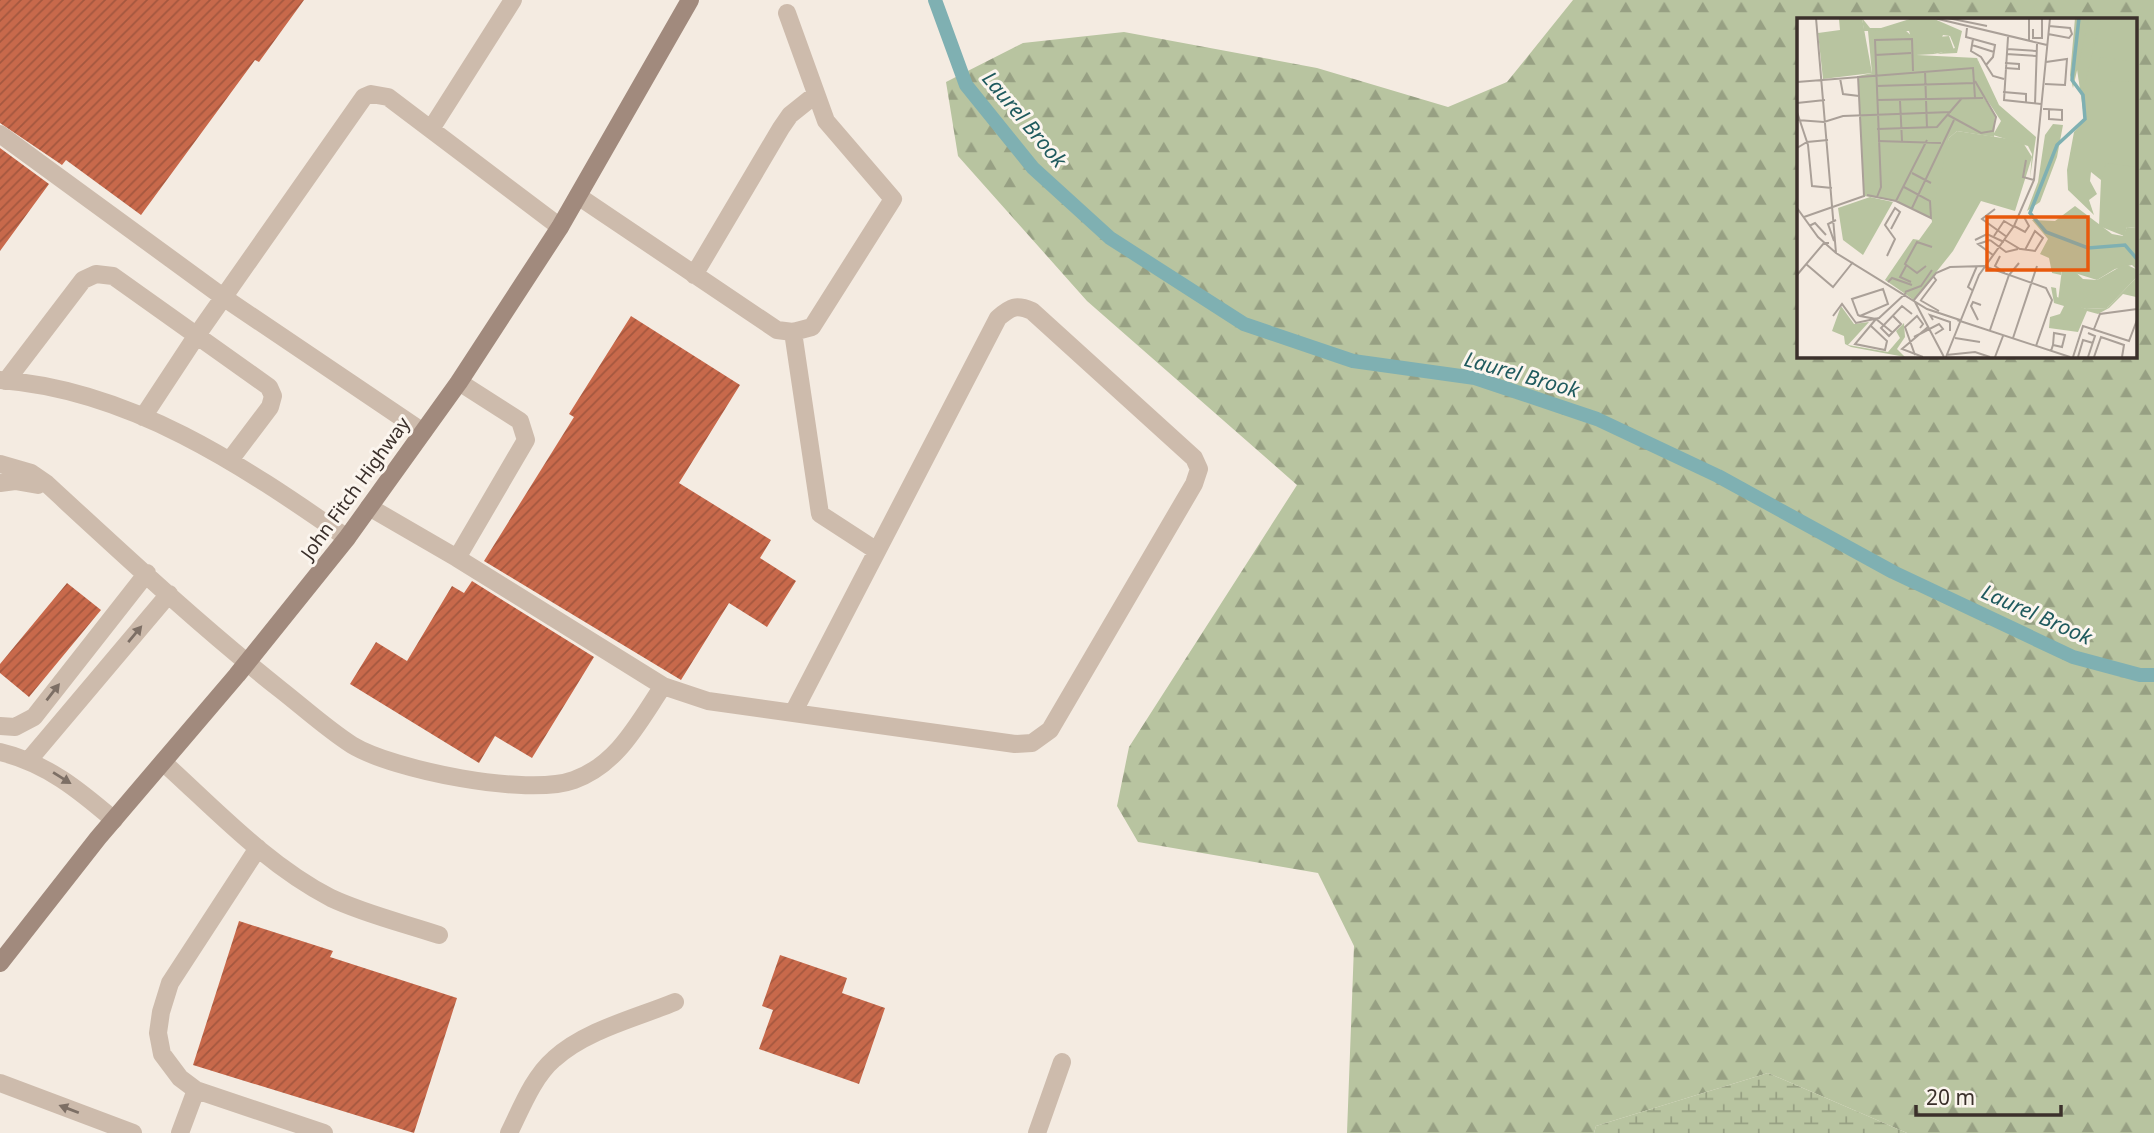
<svg xmlns="http://www.w3.org/2000/svg" width="2154" height="1133" viewBox="0 0 2154 1133" font-family="'Noto Sans',sans-serif">
	<style>
		.forest { fill: url(#forest-firs); fill-rule: evenodd }
		.wetland { fill: url(#wetland-marsh) }
		.lines { fill: none; stroke-linecap: round; stroke-linejoin: round }
		.stream { stroke: #7fb0b2; stroke-width: 14 }
		.building { fill: url(#building-hatch) }
		.service { stroke: #cdbbac; stroke-width: 18 }
		.minor { stroke: #cdbbac; stroke-width: 18 }
		.secondary { stroke: #a18a7d; stroke-width: 18 }
		.oneway { fill: #7d6f65 }
		.labels { text-anchor: middle; dominant-baseline: central; stroke-width: 6; stroke-linejoin: round; paint-order: stroke }
		.street-label { font-size: 19px; fill: #3b302b; stroke: #fbf5ee }
		.water-label { font-size: 21px; font-style: italic; fill: #1f5a5e; stroke: #fbf5ee }
		.inset-river { fill: none; stroke: #7fb0b2; stroke-width: 3.5 }
		.inset-road { fill: none; stroke: #aaa098; stroke-width: 2 }
		.view { fill: #e8590c; fill-opacity: 0.15; stroke: #e8590c; stroke-width: 3.5 }
		.inset-edge { fill: none; stroke: #3b302b; stroke-width: 3.5 }
	</style>
	<defs>
		<pattern id="forest-firs" width="22" height="20" patternUnits="userSpaceOnUse" patternTransform="scale(1.75)"><rect width="22" height="20" fill="#b8c4a0"/><path d="M5 1l3.5 6h-7zM16 11l3.5 6h-7z" fill="#97a083"/></pattern>
		<pattern id="wetland-marsh" width="20" height="14" patternUnits="userSpaceOnUse" patternTransform="scale(1.75)"><rect width="20" height="14" fill="#b8c4a0"/><path d="M1 5h8M5 5V1M11 12h8M15 12V8" fill="none" stroke="#97a083"/></pattern>
		<pattern id="building-hatch" width="6" height="6" patternUnits="userSpaceOnUse" patternTransform="scale(1.75)"><rect width="6" height="6" fill="#c8694b"/><path d="M-1 1l2-2M0 6l6-6M5 7l2-2" fill="none" stroke="#a4573f"/></pattern>
	</defs>
	<rect width="100%" height="100%" fill="#f4ebe1"/>
	<path class="forest" d="M 1573,0 L 2154,0 L 2154,1133 L 1907,1133 L 1768,1073 L 1596,1126 L 1594,1133 L 1347,1133 L 1354,946 L 1318,873 L 1138,842 L 1117,806 L 1129,747 L 1297,485 L 1087,301 L 958,156 L 946,82 L 1023,43 L 1124,32 L 1317,68 L 1448,107 L 1507,82 ZM 1799,19 L 2135,19 L 2135,355 L 1799,355 Z"/>
	<path class="wetland" d="M 1768,1073 L 1907,1133 L 1594,1133 L 1596,1126 Z"/>
	<g class="lines">
		<path class="stream" d="M 935,0 L 966,85 L 1033,168 L 1110,238 L 1244,324 L 1353,361 L 1475,378 L 1597,419 L 1718,476 L 1893,572 L 2073,657 L 2140,675 L 2154,675"/>
	</g>
	<path class="building" d="M 0,0 L 304,0 L 259,62 L 255,60 L 141,215 L 66,160 L 62,165 L 0,123 Z
		M 0,148 L 49,184 L 0,251 Z
		M 631,316 L 740,385 L 679,483 L 771,540 L 760,558 L 796,581 L 767,627 L 729,603 L 681,680 L 484,561 L 574,417 L 569,414 Z
		M 472,581 L 594,657 L 532,758 L 495,736 L 479,763 L 350,684 L 376,642 L 407,661 L 452,586 L 464,593 Z
		M 67,583 L 101,610 L 29,697 L 0,673 L 0,664 Z
		M 239,921 L 333,951 L 330,957 L 457,998 L 414,1133 L 193,1065 Z
		M 780,955 L 847,978 L 842,993 L 885,1008 L 859,1084 L 759,1049 L 773,1010 L 762,1006 Z"/>
	<g class="lines">
		<path class="service" d="M 431,129 L 513,0
			M 0,134 L 223,297 L 423,432
			M 578,196 L 777,330 L 793,332 L 812,327 L 893,199 L 826,121 L 787,13
			M 694,275 L 781,128 L 790,115 L 815,95
			M 793,332 L 820,514 L 877,551
			M 0,380 C 131,390 242,465 347,538
			M 6,381 L 83,280 L 96,274 L 113,276 L 269,387 L 273,396 L 270,407 L 230,460
			M 143,417 L 197,335 L 364,97 L 371,94 L 388,97 L 560,227
			M 0,464 L 31,473 L 47,484 C 123,554 200,626 281,690 C 304,708 327,729 352,745 C 393,770 528,797 574,780 C 618,764 638,723 663,686
			M 0,483 L 15,481 L 38,485
			M 369,507 L 457,558 L 663,686 L 708,701 L 1015,744 L 1032,743 L 1050,730 L 1194,484 L 1199,469 L 1194,458 L 1032,311 C 1016,304 1011,307 998,318 L 793,713
			M 457,558 L 526,440 L 520,421 L 459,382
			M 0,726 L 15,727 L 34,717 L 147,573
			M 0,752 C 46,763 79,790 114,820
			M 28,761 L 169,594
			M 163,762 C 216,810 267,865 331,898 C 365,914 403,923 439,935
			M 258,848 L 170,983 L 161,1012 L 158,1033 L 162,1054 L 180,1078 L 196,1090 L 324,1133
			M 180,1133 L 196,1090
			M 509,1133 C 521,1109 533,1077 554,1059 C 586,1030 636,1018 675,1002"/>
		<path class="minor" d="M 0,1083 L 133,1133
			M 1037,1133 L 1062,1062"/>
		<path class="secondary" d="M 0,963 L 98,838 L 237,675 L 347,538 L 459,382 L 560,227 L 690,0"/>
	</g>
	<defs><path id="oneway-solid" d="M-6-.8H1V-3.2L6.5 0L1 3.2V.8H-6Z" transform="scale(1.75)"/></defs>
	<g class="oneway">
		<use href="#oneway-solid" transform="translate(135 634) rotate(-50)"/>
		<use href="#oneway-solid" transform="translate(53 692) rotate(-52)"/>
		<use href="#oneway-solid" transform="translate(62 778) rotate(32)"/>
		<use href="#oneway-solid" transform="translate(69 1109) rotate(-159)"/>
	</g>
	<g class="labels">
		<g class="street-label">
			<text transform="translate(355 488) rotate(-54)">John Fitch Highway</text>
		</g>
		<g class="water-label">
			<text transform="translate(1025 119) rotate(50)">Laurel Brook</text>
			<text transform="translate(1522 374) rotate(16)">Laurel Brook</text>
			<text transform="translate(2037 614) rotate(24)">Laurel Brook</text>
		</g>
	</g>
	<g transform="translate(1797 18)">
		<rect width="340" height="340" fill="#f4ebe1"/>
		<path d="M 65,0 L 75,55 L 26,61 L 21,15 L 43,12 L 42,1 ZM 288,0 L 339,0 L 339,210 L 330,209 L 327,218 L 302,208 L 305,137 L 273,136 L 288,105 L 278,38 ZM 152,18 L 157,32 L 137,36 L 141,19 ZM 160,113 L 225,123 L 235,139 L 218,193 L 184,183 L 156,233 L 117,282 L 88,262 L 116,221 L 122,222 L 135,204 L 133,185 L 144,142 L 152,120 ZM 73,179 L 96,184 L 66,237 L 46,222 L 41,190 Z" fill="#b8c4a0"/>
		<path d="M 65,0 L 73,10 L 84,10 L 116,0 L 135,0 L 165,13 L 160,35 L 140,36 L 158,30 L 153,18 L 146,17 L 137,36 L 119,37 L 112,13 L 67,13 ZM 278,0 L 292,0 L 276,70 L 273,57 ZM 304,0 L 339,0 L 339,149 L 309,145 L 304,162 L 294,154 L 293,163 L 300,176 L 292,182 L 297,197 L 271,172 L 270,152 L 277,114 L 292,97 L 286,74 ZM 180,40 L 202,87 L 239,119 L 233,160 L 235,136 L 231,128 L 196,117 L 204,103 L 188,79 ZM 256,106 L 266,107 L 260,139 L 243,184 L 230,193 L 241,164 L 248,117 ZM 278,188 L 315,216 L 326,218 L 330,209 L 339,210 L 339,251 L 335,247 L 318,251 L 300,262 L 265,251 L 264,257 L 255,255 L 252,240 L 243,236 L 251,221 L 235,202 L 258,203 ZM 339,260 L 339,279 L 326,276 L 312,290 L 301,296 L 290,293 L 281,314 L 252,310 L 253,299 L 263,296 L 267,288 L 257,285 L 254,269 L 259,270 L 260,279 L 289,291 L 310,290 ZM 44,288 L 57,306 L 72,304 L 51,327 L 91,334 L 103,320 L 99,313 L 107,305 L 108,319 L 100,331 L 108,339 L 54,329 L 48,326 L 47,318 L 35,313 Z" fill="#b8c4a0"/>
		<path d="M 303,39 L 332,43 L 337,48 L 336,63 L 309,64 L 300,55 ZM 328,246 L 339,251 L 339,260 L 310,290 L 289,291 L 261,283 L 265,251 L 273,249 L 286,261 L 300,262 Z" fill="#b8c4a0"/>
		<path d="M 107,11 L 119,22 L 120,37 L 180,40 L 191,78 L 187,80 L 198,98 L 197,119 L 160,113 L 152,120 L 134,200 L 99,183 L 67,178 L 61,58 L 75,55 L 71,13 Z" fill="#b8c4a0"/>
		<path class="inset-river" d="M 282,0 L 275,62 L 286,77 L 288,101 L 260,127 L 233,195 L 249,214 L 291,230 L 328,227 L 340,241"/>
		<path class="inset-road" d="M 19,0 L 39,235M 137,0 L 250,27M 151,0 L 190,8M 170,10 L 169,19 L 198,27 L 196,39 L 189,47M 236,11 L 236,20 L 245,20 L 245,0M 251,16 L 272,20 L 275,16 L 273,10 L 252,8M 211,19 L 207,82 L 244,86M 176,21 L 174,33 L 184,39 L 196,58 L 207,61M 232,23 L 232,0M 175,27 L 197,34M 210,31 L 239,33M 209,36 L 239,38M 78,37 L 114,35M 208,50 L 222,51 L 222,46 L 208,45M 128,53 L 130,110M 43,60 L 46,76 L 62,78M 0,64 L 176,50 L 178,80M 248,66 L 268,67 L 270,41 L 249,44M 79,68 L 178,65M 206,74 L 229,76 L 229,85M 80,82 L 186,80M 103,83 L 105,123M 0,85 L 28,82M 238,86 L 240,26M 246,91 L 249,91 L 265,92 L 265,102 L 252,101 L 252,91M 0,94 L 11,127 L 15,168 L 35,170M 151,97 L 184,115 L 196,113 L 199,99 L 178,63M 0,102 L 27,104 L 46,98 L 154,94M 80,111 L 140,109 L 165,80M 81,123 L 144,125M 0,130 L 10,124 L 31,122M 229,142 L 226,159 L 237,162M 115,155 L 134,165M 70,177 L 99,183 L 134,200 L 133,183 L 107,169M 80,179 L 84,169 L 78,22 L 115,21 L 116,53M 99,183 L 130,122M 0,190 L 21,219 L 39,235 L 130,291 L 163,302M 115,190 L 157,102M 198,191 L 185,201 L 210,219M 7,199 L 67,178 L 61,58M 12,208 L 18,205 L 29,217M 217,208 L 228,214 L 232,208 L 227,199M 197,218 L 207,203 L 217,209M 178,222 L 190,216 L 207,224M 193,222 L 209,234 L 221,231M 193,222 L 181,226 L 196,237M 208,222 L 223,231 L 224,231 L 238,233 L 246,220 L 238,213 L 228,232M 37,223 L 31,206 L 39,202M 90,238 L 98,221 L 88,207 L 98,190 L 103,194 L 94,211M 203,238 L 198,248 L 208,255M 9,246 L 36,269 L 56,244M 109,248 L 103,259 L 114,264M 129,248 L 120,255 L 108,246 L 120,224 L 135,229M 0,257 L 27,225 L 32,225M 91,264 L 95,260 L 115,267M 175,272 L 171,269 L 180,248M 108,274 L 124,268 L 135,252M 117,282 L 139,255 L 153,249 L 187,248 L 249,270 L 255,282 L 239,328M 123,282 L 142,293M 124,282 L 139,262 L 136,258M 118,284 L 147,339M 36,298 L 45,286 L 59,305 L 82,300 L 109,275M 63,298 L 91,286 L 86,271 L 55,281 L 61,297 L 63,298 L 79,301 L 96,315M 96,298 L 104,306 L 92,318 L 84,310 L 105,288 L 115,296M 136,302 L 133,297 L 153,304 L 153,313M 160,302 L 273,339M 181,302 L 174,288 L 176,284 L 184,287M 74,308 L 90,323 L 88,332 L 58,326 L 79,301M 297,311 L 303,296 L 340,291M 193,312 L 212,257 L 222,245M 291,315 L 298,318 L 291,339M 117,319 L 142,306 L 146,311 L 138,316M 158,320 L 183,324M 216,320 L 240,248M 254,333 L 256,327 L 265,329 L 268,317 L 257,315 L 256,327M 118,337 L 108,309 L 120,298 L 126,306 L 123,310M 149,337 L 178,334 L 193,339M 126,339 L 105,331 L 131,309M 149,339 L 182,257 L 217,208 L 237,162 L 253,0M 198,339 L 206,318M 276,339 L 286,308 L 332,323 L 340,302M 281,339 L 286,322 L 296,325M 297,339 L 304,319 L 327,327 L 325,339"/>
		<path class="view" d="M 190,199 L 291,199 L 291,252 L 190,252 Z"/>
		<rect width="340" height="340" class="inset-edge"/>
	</g>
	<path d="M1916 1105v10h145v-10" fill="none" stroke="#3b302b" stroke-width="3.5"/>
	<text x="1926" y="1105" font-size="21" fill="#3b302b" stroke="#fbf5ee" stroke-width="5" paint-order="stroke">20 m</text>
</svg>
